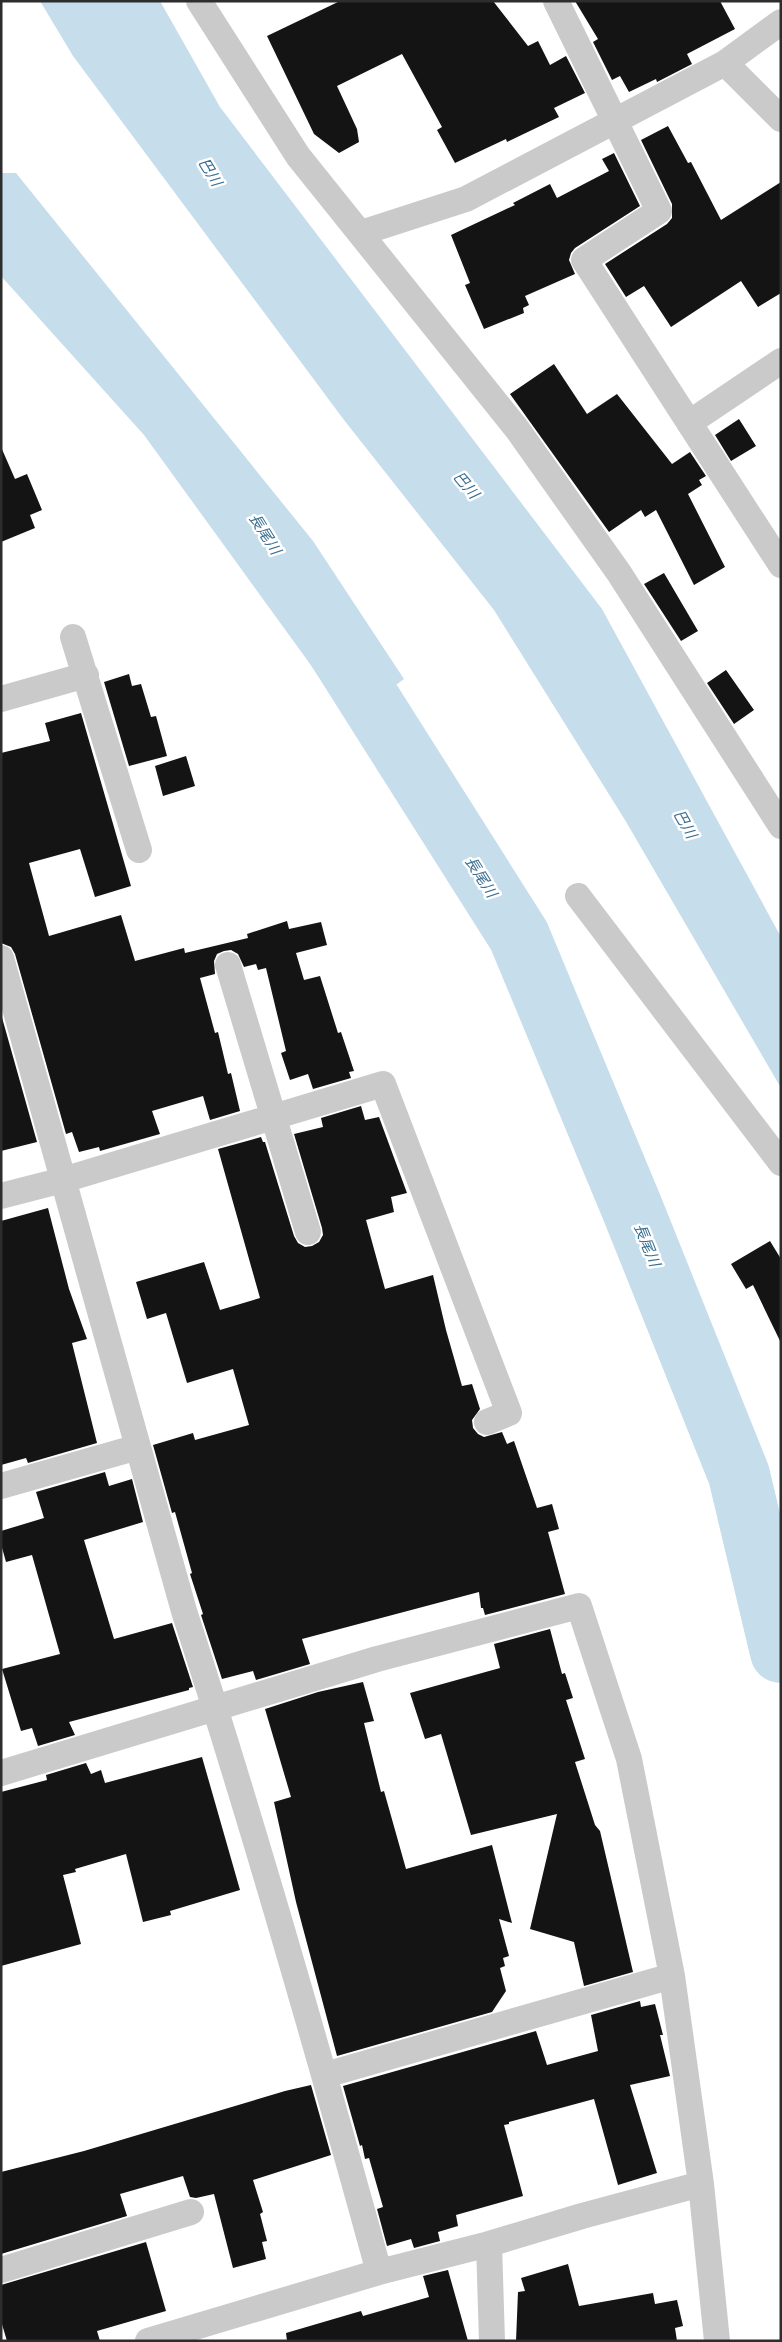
<svg xmlns="http://www.w3.org/2000/svg" width="782" height="2342" viewBox="0 0 782 2342" font-family="'Varela Round','Noto Sans JP',sans-serif">
	<style>
		.water { fill: #c6ddec }
		.lines { fill: none; stroke-linecap: round; stroke-linejoin: round }
		.river { stroke: #c6ddec; stroke-width: 62 }
		.building { fill: #141414 }
		.street { stroke: #cacaca; stroke-width: 26 }
		.labels { text-anchor: middle; dominant-baseline: central; stroke-width: 5; stroke-linejoin: round; paint-order: stroke }
		.water-label { font-size: 15px; font-style: italic; fill: #396e92; stroke: #fff }
	</style>
	<rect width="100%" height="100%" fill="#fff"/>
	<path class="water" d="M 40,1 L 160,1 L 220,107 L 602,609 L 781,937 L 781,1088 L 625,820 L 494,610 L 344,420 L 73,56 Z
		M 1,173 L 16,173 L 313,541 L 404,679 L 350,719 L 144,435 L 1,276 Z"/>
	<g class="lines">
		<path class="river" d="M 326,631 L 519,936 L 632,1208 L 739,1475 L 781,1652"/>
	</g>
	<path class="building" d="M 340,1 L 493,1 L 528,46 L 538,41 L 550,65 L 566,56 L 585,93 L 554,108 L 559,117 L 507,142 L 506,139 L 455,163 L 437,130 L 442,127 L 402,54 L 337,86 L 357,129 L 359,142 L 339,153 L 314,134 L 267,36 Z
		M 575,1 L 720,1 L 735,29 L 687,54 L 692,64 L 657,82 L 656,79 L 629,92 L 620,76 L 612,80 L 593,42 L 598,39 Z
		M 668,126 L 688,163 L 691,162 L 721,220 L 781,182 L 781,293 L 758,307 L 741,281 L 671,327 L 644,286 L 626,297 L 605,264 L 667,224 L 672,218 L 672,204 L 641,140 Z
		M 614,153 L 640,206 L 575,248 L 571,253 L 569,260 L 575,274 L 525,296 L 529,305 L 523,308 L 524,313 L 484,329 L 465,285 L 470,283 L 451,235 L 515,205 L 513,203 L 550,184 L 557,198 L 609,171 L 602,159 Z
		M 554,364 L 587,414 L 617,394 L 672,464 L 690,452 L 706,476 L 699,480 L 702,485 L 688,494 L 725,567 L 694,585 L 656,510 L 645,517 L 641,510 L 609,532 L 510,394 Z
		M 739,419 L 756,446 L 731,461 L 715,435 Z
		M 1,447 L 15,479 L 27,474 L 42,510 L 30,515 L 35,528 L 1,542 Z
		M 664,573 L 698,631 L 681,641 L 644,584 Z
		M 726,670 L 754,710 L 734,724 L 707,683 Z
		M 129,674 L 132,686 L 141,684 L 151,717 L 156,716 L 167,756 L 129,766 L 104,682 Z
		M 81,713 L 131,886 L 95,897 L 80,849 L 29,863 L 49,936 L 121,915 L 135,961 L 184,948 L 185,953 L 248,938 L 247,934 L 287,921 L 289,929 L 321,922 L 327,945 L 296,953 L 304,980 L 320,976 L 338,1033 L 341,1032 L 354,1071 L 349,1072 L 351,1078 L 313,1089 L 308,1074 L 290,1080 L 281,1053 L 286,1051 L 266,968 L 258,970 L 256,964 L 244,967 L 238,954 L 231,950 L 224,951 L 217,954 L 214,961 L 215,974 L 200,978 L 215,1033 L 218,1032 L 228,1074 L 231,1073 L 240,1111 L 210,1120 L 203,1096 L 152,1111 L 160,1134 L 100,1151 L 99,1147 L 79,1152 L 72,1132 L 66,1134 L 15,954 L 11,947 L 1,943 L 1,753 L 50,741 L 45,723 Z
		M 186,756 L 195,786 L 163,796 L 155,766 Z
		M 1,1014 L 37,1142 L 1,1151 Z
		M 361,1106 L 365,1120 L 379,1117 L 407,1193 L 391,1197 L 394,1212 L 366,1220 L 385,1289 L 433,1275 L 446,1330 L 462,1386 L 472,1384 L 480,1409 L 472,1420 L 473,1428 L 478,1434 L 484,1437 L 502,1432 L 507,1444 L 514,1441 L 537,1508 L 552,1504 L 559,1529 L 548,1532 L 565,1594 L 485,1615 L 483,1608 L 481,1608 L 479,1592 L 302,1639 L 310,1664 L 256,1680 L 253,1671 L 222,1679 L 201,1615 L 203,1614 L 190,1574 L 192,1573 L 175,1512 L 172,1513 L 153,1445 L 193,1433 L 195,1440 L 249,1425 L 233,1369 L 187,1383 L 166,1313 L 147,1319 L 136,1282 L 204,1262 L 220,1310 L 260,1298 L 218,1149 L 261,1137 L 263,1142 L 265,1142 L 294,1236 L 298,1243 L 305,1247 L 312,1246 L 319,1242 L 323,1235 L 322,1228 L 294,1134 L 323,1127 L 321,1118 Z
		M 48,1208 L 69,1289 L 87,1339 L 72,1343 L 97,1443 L 28,1463 L 26,1458 L 1,1465 L 1,1221 Z
		M 770,1241 L 781,1259 L 781,1343 L 753,1285 L 746,1289 L 731,1264 Z
		M 105,1472 L 109,1486 L 132,1479 L 143,1522 L 84,1540 L 114,1639 L 172,1623 L 193,1687 L 189,1688 L 189,1690 L 69,1722 L 75,1735 L 38,1746 L 32,1728 L 21,1731 L 2,1669 L 60,1654 L 32,1555 L 6,1562 L 1,1544 L 1,1531 L 44,1518 L 36,1492 Z
		M 550,1629 L 562,1674 L 565,1673 L 573,1698 L 566,1700 L 585,1759 L 575,1762 L 595,1825 L 600,1831 L 633,1972 L 584,1986 L 574,1942 L 530,1929 L 557,1814 L 471,1835 L 441,1734 L 425,1739 L 410,1693 L 500,1668 L 494,1644 Z
		M 363,1682 L 374,1721 L 364,1723 L 381,1792 L 384,1791 L 406,1869 L 492,1845 L 512,1923 L 499,1919 L 509,1956 L 503,1958 L 505,1966 L 500,1968 L 506,1991 L 492,2012 L 337,2056 L 296,1902 L 274,1802 L 291,1797 L 265,1709 L 318,1692 Z
		M 202,1757 L 240,1890 L 170,1911 L 171,1915 L 143,1922 L 126,1854 L 75,1869 L 76,1872 L 63,1875 L 81,1944 L 1,1966 L 1,1792 L 47,1780 L 46,1775 L 86,1763 L 91,1774 L 101,1770 L 105,1783 Z
		M 640,2001 L 641,2007 L 655,2004 L 663,2035 L 660,2035 L 670,2076 L 630,2085 L 657,2173 L 618,2185 L 594,2099 L 509,2122 L 509,2124 L 504,2125 L 523,2196 L 456,2215 L 458,2226 L 438,2232 L 440,2241 L 414,2248 L 411,2239 L 387,2246 L 377,2209 L 383,2207 L 369,2158 L 365,2159 L 362,2145 L 360,2146 L 343,2086 L 536,2031 L 547,2065 L 598,2051 L 591,2015 Z
		M 311,2085 L 331,2155 L 253,2180 L 263,2212 L 260,2214 L 267,2241 L 262,2242 L 266,2259 L 233,2268 L 214,2194 L 196,2198 L 190,2197 L 183,2176 L 120,2194 L 127,2216 L 1,2254 L 1,2172 L 84,2151 L 285,2091 Z
		M 146,2242 L 166,2311 L 97,2331 L 100,2341 L 7,2341 L 1,2321 L 1,2285 Z
		M 568,2264 L 579,2306 L 653,2293 L 655,2304 L 677,2300 L 683,2326 L 675,2328 L 677,2341 L 516,2341 L 518,2292 L 525,2291 L 521,2278 Z
		M 448,2270 L 468,2341 L 287,2341 L 286,2333 L 361,2311 L 363,2316 L 429,2297 L 423,2276 Z"/>
	<g class="lines">
		<path class="street" d="M 199,1 L 298,156 L 517,429 L 619,573 L 781,826
			M 556,1 L 659,211 L 584,260 L 781,565
			M 725,63 L 781,119
			M 361,233 L 466,199 L 725,63 L 781,22
			M 689,423 L 781,361
			M 73,637 L 139,850
			M 1,699 L 86,675
			M 578,896 L 781,1163
			M 1,958 L 184,1611 C 255,1829 318,2050 379,2272
			M 228,965 L 308,1232
			M 1,1196 L 63,1180 L 383,1084 L 509,1413 L 487,1422
			M 1,1486 L 138,1447
			M 1,1773 L 377,1659 L 579,1606 L 629,1759 L 672,1976 L 701,2184 L 717,2341
			M 325,2075 L 672,1976
			M 489,2244 L 492,2341
			M 1,2270 L 191,2212
			M 148,2341 L 379,2272 L 489,2244 L 582,2216 L 701,2184"/>
	</g>
	<g class="labels">
		<g class="water-label">
			<text transform="translate(210 172) rotate(59)">巴川</text>
			<text transform="translate(466 485) rotate(50)">巴川</text>
			<text transform="translate(265 534) rotate(58)">長尾川</text>
			<text transform="translate(685 824) rotate(61)">巴川</text>
			<text transform="translate(481 877) rotate(58)">長尾川</text>
			<text transform="translate(647 1245) rotate(68)">長尾川</text>
		</g>
	</g>
	<rect width="782" height="2342" fill="none" stroke="#2d2d2d" stroke-width="5"/>
</svg>
